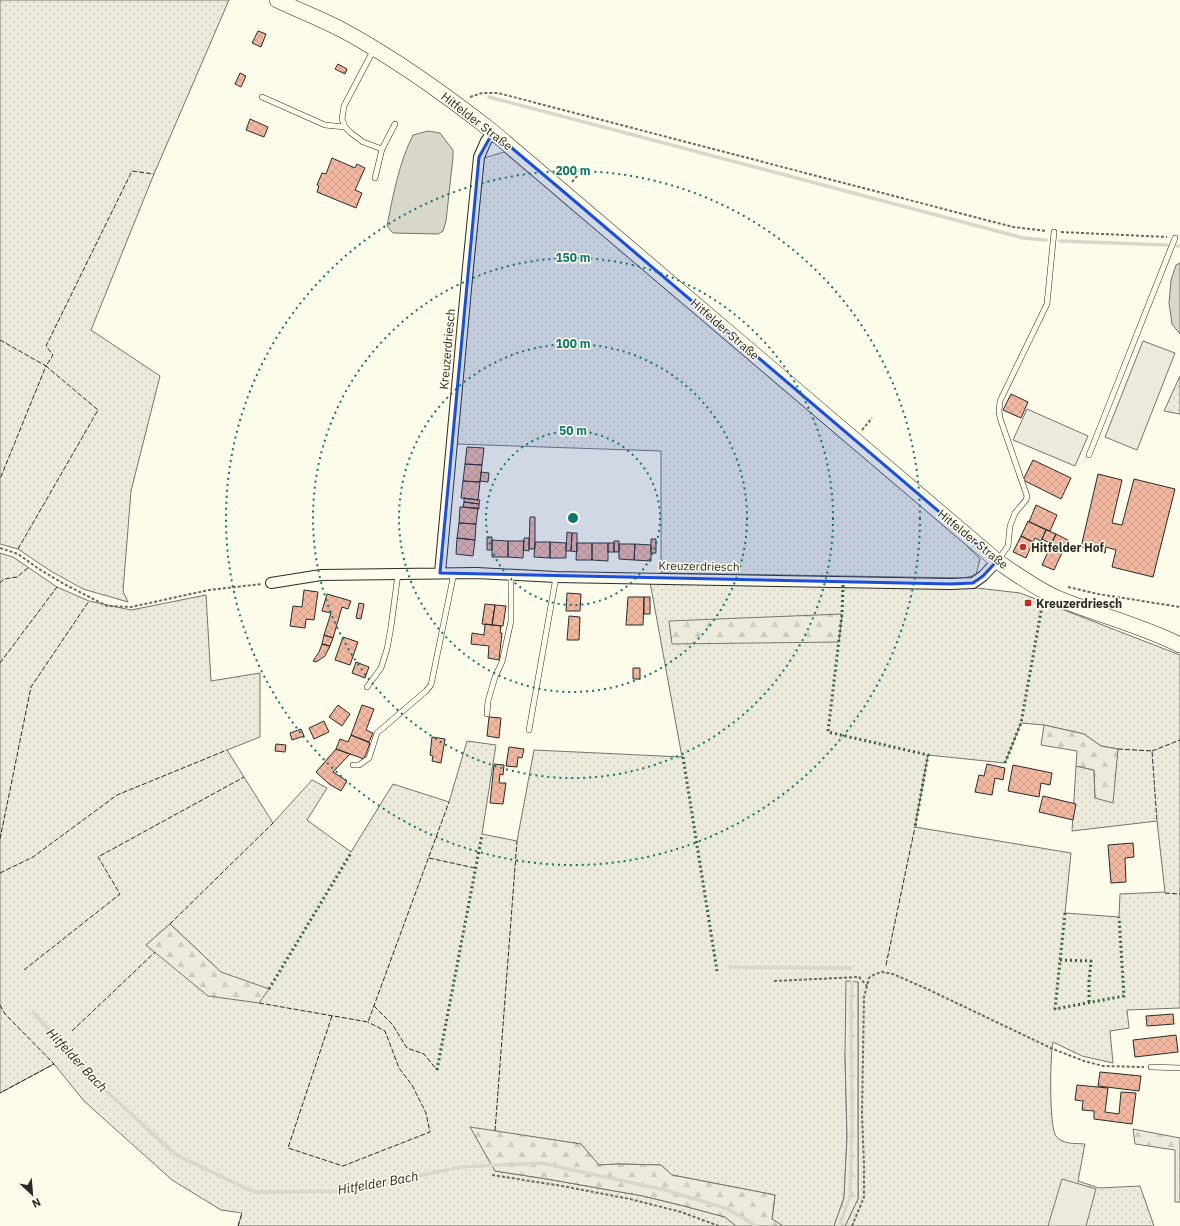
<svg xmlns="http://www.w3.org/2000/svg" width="1180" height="1226" viewBox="0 0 1180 1226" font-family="'IBM Plex Sans',sans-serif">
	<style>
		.grass { fill: url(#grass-dots); stroke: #74746e; fill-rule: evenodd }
		.forest { fill: url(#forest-firs); stroke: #74746e }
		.pitch { fill: #ecebdb; stroke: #74746e }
		.water { fill: #d8d7c9; stroke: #74746e }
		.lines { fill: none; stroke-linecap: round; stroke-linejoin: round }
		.stream { stroke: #d8d7c9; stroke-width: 3.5 }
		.building { fill: url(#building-cross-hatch); stroke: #2b2b2b }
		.lane-casing { stroke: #2b2b2b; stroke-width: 6 }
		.street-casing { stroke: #2b2b2b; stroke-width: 12 }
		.secondary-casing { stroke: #2b2b2b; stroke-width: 16 }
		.path { stroke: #6a6964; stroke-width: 2; stroke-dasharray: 3 2; stroke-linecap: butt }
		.lane { stroke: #fdfbea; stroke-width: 5 }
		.street { stroke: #fdfbea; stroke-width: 10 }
		.secondary { stroke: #fdfbea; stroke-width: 15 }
		.hedge { stroke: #34623c; stroke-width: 3; stroke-dasharray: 2 3; stroke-linecap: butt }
		.fence { stroke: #2b2b2b; stroke-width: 1; stroke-dasharray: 5 2; stroke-linecap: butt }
		.marked { fill: #1d4ed8; fill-opacity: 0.2; stroke: #1d4ed8; stroke-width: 3; stroke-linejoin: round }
		.ring { fill: none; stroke: #0f766e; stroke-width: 2; stroke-dasharray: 2 4 }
		.poi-dot { fill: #c62828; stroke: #fdfbea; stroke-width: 1.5 }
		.labels { text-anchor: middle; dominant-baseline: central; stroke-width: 3; stroke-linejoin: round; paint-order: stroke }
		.street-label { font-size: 12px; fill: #2b2b2b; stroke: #fdfbea }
		.poi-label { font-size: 12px; font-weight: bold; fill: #2b2b2b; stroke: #fdfbea; text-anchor: start }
		.water-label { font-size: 13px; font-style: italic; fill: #2b2b2b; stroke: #fdfbea }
		.centre { fill: #0f766e; stroke: #fdfbea; stroke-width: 2 }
		.ring-label { font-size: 12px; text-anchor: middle; font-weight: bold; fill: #0f766e; stroke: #fdfbea; stroke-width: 3; stroke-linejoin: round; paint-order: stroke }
	</style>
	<defs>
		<pattern id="grass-dots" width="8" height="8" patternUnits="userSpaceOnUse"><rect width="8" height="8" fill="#ecebdb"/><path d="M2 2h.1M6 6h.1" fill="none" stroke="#cbcabc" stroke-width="1.8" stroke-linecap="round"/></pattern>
		<pattern id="forest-firs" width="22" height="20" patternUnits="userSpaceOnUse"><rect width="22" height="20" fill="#ecebdb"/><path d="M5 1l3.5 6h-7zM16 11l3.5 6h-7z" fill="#cbcabc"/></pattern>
		<pattern id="building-cross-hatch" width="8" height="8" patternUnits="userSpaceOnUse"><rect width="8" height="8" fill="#f2b8a0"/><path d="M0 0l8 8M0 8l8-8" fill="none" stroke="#d09e8a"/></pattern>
	</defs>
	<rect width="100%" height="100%" fill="#fdfbea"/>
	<path class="grass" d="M 0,0 L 229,0 L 154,174 L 91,330 L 160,376 L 131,491 L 123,591 L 128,602 L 83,589 L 49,570 L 18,549 L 0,544 Z
		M 504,152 L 964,543 L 980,559 L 976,575 L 964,578 L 661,573 L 661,451 L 456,444 L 484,158 Z
		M 1180,376 L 1180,414 L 1164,411 Z
		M 0,553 L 13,557 L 57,587 L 89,601 L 131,610 L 206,595 L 211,681 L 260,673 L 260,737 L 227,750 L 273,823 L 312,780 L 327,788 L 307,820 L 351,852 L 393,784 L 449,802 L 467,741 L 496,745 L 482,834 L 517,841 L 534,750 L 682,757 L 650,582 L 977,588 L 1020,593 L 1180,655 L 1180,1008 L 1127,1010 L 1129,1028 L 1110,1031 L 1113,1063 L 1082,1056 L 1053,1042 C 1050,1054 1049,1128 1056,1136 C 1063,1145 1075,1143 1085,1144 L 1078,1181 L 1099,1188 L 1140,1186 L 1154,1226 L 845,1226 L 858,1199 L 858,982 L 845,1055 L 847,1137 L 844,1198 L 834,1226 L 783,1226 L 772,1219 L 775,1195 L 672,1175 L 661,1165 L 618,1164 L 599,1165 L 581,1144 L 471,1128 L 495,1171 L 547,1179 L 643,1196 L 680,1205 L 725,1217 L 736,1226 L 238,1226 L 242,1213 L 221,1210 L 172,1180 L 84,1101 L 54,1064 L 0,1093 ZM 1021,723 L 1044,725 L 1084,734 L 1101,746 L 1118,749 L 1095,798 L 1094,770 L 1076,766 L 1072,831 L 1157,821 L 1165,892 L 1120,894 L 1119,917 L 1065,913 L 1071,853 L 915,827 L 928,755 L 1005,763 ZM 170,924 L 221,972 L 146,945 Z"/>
	<path class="forest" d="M 842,614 L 839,642 L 672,644 L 669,621 Z
		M 1044,725 L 1084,734 L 1101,746 L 1118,749 L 1113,803 L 1095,798 L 1094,770 L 1076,766 L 1077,751 L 1041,745 Z
		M 170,924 L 221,972 L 269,989 L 259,1003 L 208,996 L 146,945 Z
		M 846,981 L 858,982 L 858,1199 L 845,1226 L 834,1226 L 844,1198 L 847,1137 L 845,1055 Z
		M 470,1127 L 581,1144 L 599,1165 L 618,1164 L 661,1165 L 672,1175 L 775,1195 L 772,1219 L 783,1226 L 736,1226 L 725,1217 L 680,1205 L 643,1196 L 547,1179 L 495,1171 Z
		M 1133,1129 L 1180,1138 L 1180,1202 L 1175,1202 L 1175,1150 L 1135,1144 Z"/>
	<path class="pitch" d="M 1143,341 L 1175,353 L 1137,450 L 1105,437 Z
		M 1027,409 L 1088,436 L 1075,466 L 1013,440 Z
		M 1062,1179 L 1096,1189 L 1086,1226 L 1048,1226 Z"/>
	<path class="water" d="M 428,131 L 440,133 L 453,150 L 453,157 L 446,221 L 443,231 L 438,234 L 393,233 L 387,226 C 393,195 399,163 413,135 Z
		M 1180,263 L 1180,334 L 1172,324 L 1169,303 L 1171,280 L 1176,265 Z"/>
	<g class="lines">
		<path class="stream" d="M 489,97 C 667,144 845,190 1023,238 L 1046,240
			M 1060,241 L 1167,245
			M 1177,246 L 1180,246
			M 730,967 L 852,968
			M 33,1012 L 90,1076 L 176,1155 L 254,1192 L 347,1191 L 461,1167 L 541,1163 L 665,1190 L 728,1209 L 756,1226
			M 839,1226 L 850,1197 L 852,1120 L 851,1002 L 852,982"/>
	</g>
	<path class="building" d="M 258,31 L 266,34 L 261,47 L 252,43 Z
		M 338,64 L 347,69 L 345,74 L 335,69 Z
		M 240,73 L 246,76 L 241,87 L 235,84 Z
		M 250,119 L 268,127 L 264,137 L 246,130 Z
		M 332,158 L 355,168 L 357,164 L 365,168 L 355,190 L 362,193 L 356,208 L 317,192 L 319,186 L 317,185 L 322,173 L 326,174 Z
		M 1011,394 L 1028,402 L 1021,418 L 1003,410 Z
		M 467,447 L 484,448 L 482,465 L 465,464 Z
		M 1033,460 L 1071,478 L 1061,499 L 1023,480 Z
		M 465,464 L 482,465 L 480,482 L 463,481 Z
		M 481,472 L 489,473 L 488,482 L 480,481 Z
		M 1098,474 L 1122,480 L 1112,523 L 1122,525 L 1134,479 L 1175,489 L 1153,577 L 1112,567 L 1116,550 L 1106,547 L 1105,553 L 1081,547 Z
		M 463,481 L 480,482 L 478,500 L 461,498 Z
		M 464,498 L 480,500 L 479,504 L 464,502 Z
		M 464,502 L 479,504 L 479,509 L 463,507 Z
		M 1036,505 L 1057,515 L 1050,531 L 1029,522 Z
		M 460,507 L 478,508 L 476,524 L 459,523 Z
		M 530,517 L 535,517 L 535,549 L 529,549 Z
		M 1028,521 L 1046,530 L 1041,541 L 1035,538 L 1033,542 L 1021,536 Z
		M 459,523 L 476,524 L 475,540 L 457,538 Z
		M 1046,530 L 1056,534 L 1051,544 L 1042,539 Z
		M 567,532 L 572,533 L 571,551 L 566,551 Z
		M 572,533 L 577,533 L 577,552 L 571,551 Z
		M 1056,534 L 1068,540 L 1054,570 L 1042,565 Z
		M 1021,536 L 1033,542 L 1026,558 L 1013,552 Z
		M 487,537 L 492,537 L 492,550 L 487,550 Z
		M 457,538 L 475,540 L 473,556 L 456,554 Z
		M 524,538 L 529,538 L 529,551 L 523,550 Z
		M 651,539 L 656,539 L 656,553 L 651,553 Z
		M 492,540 L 508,541 L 508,557 L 492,557 Z
		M 508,541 L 524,541 L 523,558 L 508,557 Z
		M 614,541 L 619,541 L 619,552 L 614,552 Z
		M 535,542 L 550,542 L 550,558 L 534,557 Z
		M 550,542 L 566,543 L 566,558 L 550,558 Z
		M 577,543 L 592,543 L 592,560 L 576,560 Z
		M 592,543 L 608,543 L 608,561 L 592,560 Z
		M 608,543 L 614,543 L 614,552 L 608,552 Z
		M 619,544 L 635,544 L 634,560 L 619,559 Z
		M 635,544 L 651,545 L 651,561 L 634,560 Z
		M 304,590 L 318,592 L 314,620 L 306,619 L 305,628 L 290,626 L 293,606 L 302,607 Z
		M 567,593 L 581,594 L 580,611 L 566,611 Z
		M 327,594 L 351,601 L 348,609 L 342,607 L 333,638 L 324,635 L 331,613 L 322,611 Z
		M 628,597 L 644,597 L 643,625 L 626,625 Z
		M 644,597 L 650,597 L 650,614 L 644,614 Z
		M 359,603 L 364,604 L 361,619 L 356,618 Z
		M 485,604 L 495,605 L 492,625 L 482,624 Z
		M 495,605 L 506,606 L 503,626 L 492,625 Z
		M 569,616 L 580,617 L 579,640 L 567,640 Z
		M 485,624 L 501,626 L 500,633 L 502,633 L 499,660 L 488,658 L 489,646 L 471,644 L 472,633 L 484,635 Z
		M 324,635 L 333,638 L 330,646 L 322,644 Z
		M 343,637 L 358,642 L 350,665 L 335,660 Z
		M 322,644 L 330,646 L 325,656 L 316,662 L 313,661 L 319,652 Z
		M 356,662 L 369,667 L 365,678 L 352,673 Z
		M 633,668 L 640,668 L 640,679 L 633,679 Z
		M 338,705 L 350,714 L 342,726 L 329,717 Z
		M 362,705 L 374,709 L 366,730 L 373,733 L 369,742 L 351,735 Z
		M 489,717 L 501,718 L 499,738 L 487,736 Z
		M 324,721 L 329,732 L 314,739 L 309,728 Z
		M 301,729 L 304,736 L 292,740 L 290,733 Z
		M 351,735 L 370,743 L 364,759 L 336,749 L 340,739 L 348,742 Z
		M 432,737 L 445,739 L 441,763 L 432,761 L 433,756 L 430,755 Z
		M 276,744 L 286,745 L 285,752 L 275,751 Z
		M 509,747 L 524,749 L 522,758 L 518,757 L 517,767 L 506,766 Z
		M 336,749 L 350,754 L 333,772 L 347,781 L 341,791 L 329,784 L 316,772 Z
		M 494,764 L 504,765 L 503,775 L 500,774 L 499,783 L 506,783 L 503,804 L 490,803 Z
		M 987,764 L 1005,768 L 1003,780 L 995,778 L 992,795 L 975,792 L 979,775 L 984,776 Z
		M 1013,765 L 1052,773 L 1050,785 L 1041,783 L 1039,797 L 1008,791 Z
		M 1043,796 L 1076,804 L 1073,820 L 1039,812 Z
		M 1133,843 L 1134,857 L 1125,858 L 1126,882 L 1111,883 L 1108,845 Z
		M 1173,1014 L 1174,1024 L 1147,1026 L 1146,1016 Z
		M 1176,1035 L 1178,1052 L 1135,1057 L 1133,1040 Z
		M 1100,1072 L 1141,1076 L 1139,1091 L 1098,1086 Z
		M 1077,1085 L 1108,1088 L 1105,1112 L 1119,1114 L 1121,1092 L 1136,1093 L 1132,1124 L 1094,1119 L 1094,1111 L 1082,1110 L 1083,1101 L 1075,1100 Z"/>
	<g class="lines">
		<g class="lane-casing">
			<path id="lane" d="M 374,49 L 344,106 L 342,119 L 345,127 L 351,133 L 363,142 L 382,149 L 375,178
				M 262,97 L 325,125 L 345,127
				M 382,149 L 395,124
				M 1089,455 L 1175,238
				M 998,560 L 1008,546 L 1010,526 L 1015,513 L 1026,500 L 1027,496 L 1000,418 L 999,411 L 1000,401 L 1047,304 L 1054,232
				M 367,687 L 381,668 L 387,649 L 391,627 L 398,574
				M 487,714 L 488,701 L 495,677 L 502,662 L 511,621 L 511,575
				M 529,730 L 556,577
				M 353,765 L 359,765 L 369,758 L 377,733 L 426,691 L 431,685 L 454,573
				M 1151,1067 L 1180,1068"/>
		</g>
		<g class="street-casing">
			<path id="street" d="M 440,573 L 468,267 L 479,157 L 486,141 L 493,132
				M 271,583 L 321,575 L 477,573 L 556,577 L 951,584 L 973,583 L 983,576 L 997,561"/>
		</g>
		<g class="secondary-casing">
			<path id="secondary" d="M 277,0 C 300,11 324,20 346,32 C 399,61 446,95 493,132 L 997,561 C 1016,574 1035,588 1057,598 C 1098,615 1140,625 1180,645"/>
		</g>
		<path class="path" d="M 470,97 L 482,93 L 498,93 L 1013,227 L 1047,231
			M 572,182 L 578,175
			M 1061,232 L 1167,237
			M 862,430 L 872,418
			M 0,548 L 18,554 L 39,569 L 64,584 L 107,606 L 131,607 L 209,590 L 262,584
			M 1068,587 L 1098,594 L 1180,607
			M 774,981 L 859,977 L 867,986
			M 492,1175 L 562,1186 L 630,1199 L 681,1212 L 719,1226
			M 852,1226 L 864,1197 L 864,1165 L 862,1114 L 864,997 L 869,978 L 875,974 L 882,972 L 893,974 L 925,988 L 1053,1049 L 1084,1061 L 1103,1066 L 1144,1067"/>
		<use href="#lane" class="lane"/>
		<use href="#street" class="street"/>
		<use href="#secondary" class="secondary"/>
		<path class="hedge" d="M 843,585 L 842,614 L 828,732 L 928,755 L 915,827
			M 683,757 L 717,971
			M 1005,763 L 1021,723 L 1042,606
			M 1065,913 L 1055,1009 L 1124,996 L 1119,917
			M 1060,960 L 1091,961 L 1089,981 L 1089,1004
			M 269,989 L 351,853
			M 437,1070 L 482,835"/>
		<path class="fence" d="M 0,340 L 46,366 L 0,479
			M 18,549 L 98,410 L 46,366 L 53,355 L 46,346 L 132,171 L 154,174
			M 0,583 L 4,579 L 17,577 L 29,567
			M 0,663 L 57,587
			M 1118,749 L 1152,751 L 1157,821
			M 1152,751 L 1180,740
			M 0,839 L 31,687 L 89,601
			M 429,858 L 475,868
			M 0,873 L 33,857 L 117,795 L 227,750
			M 1165,893 L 1180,894
			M 170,924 L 273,823
			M 886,965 L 915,827
			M 24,970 L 120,894 L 98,857 L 244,777
			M 259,1003 L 368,1022 L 449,802
			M 0,1005 L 5,1014 L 54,1064 L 0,1093
			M 374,1006 L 392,1024 L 407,1048 L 424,1054 L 437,1070
			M 332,1016 L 288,1148 L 343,1166 L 430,1132 L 426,1113 L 412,1085 L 399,1068 L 385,1031 L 368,1022
			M 72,1031 L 155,952
			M 495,1131 L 517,841
			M 238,1226 L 242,1213"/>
	</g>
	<path class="marked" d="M 493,132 L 564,192 L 997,561 L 983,576 L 973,583 L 951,584 L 440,573 L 479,157 Z"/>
	<g class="ring">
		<circle cx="573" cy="518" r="87"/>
		<circle cx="573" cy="518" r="174"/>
		<circle cx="573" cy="518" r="260"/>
		<circle cx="573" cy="518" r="347"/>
	</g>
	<g class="poi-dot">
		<circle cx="1023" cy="547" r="4"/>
		<rect x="1024" y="599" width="8" height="8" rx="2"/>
	</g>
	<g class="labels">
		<g class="street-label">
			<text transform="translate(477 121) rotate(38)">Hitfelder Straße</text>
			<text transform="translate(725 329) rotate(41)">Hitfelder Straße</text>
			<text transform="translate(447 349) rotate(-85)">Kreuzerdriesch</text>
			<text transform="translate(973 539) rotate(39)">Hitfelder Straße</text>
			<text transform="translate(699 566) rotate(1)">Kreuzerdriesch</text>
		</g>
		<g class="poi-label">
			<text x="1031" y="547">Hitfelder Hof</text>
			<text x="1036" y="603">Kreuzerdriesch</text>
		</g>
		<g class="water-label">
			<text transform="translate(77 1060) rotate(47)">Hitfelder Bach</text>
			<text transform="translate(378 1183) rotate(-10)">Hitfelder Bach</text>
		</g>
	</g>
	<circle cx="573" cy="518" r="6" class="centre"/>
	<g class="ring-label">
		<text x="573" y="175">200 m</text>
		<text x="573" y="262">150 m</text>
		<text x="573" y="348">100 m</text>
		<text x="573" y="435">50 m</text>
	</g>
	<g transform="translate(32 1194) rotate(154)" stroke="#fdfbea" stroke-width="3" paint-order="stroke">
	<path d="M0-3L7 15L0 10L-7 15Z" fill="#2b2b2b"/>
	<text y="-6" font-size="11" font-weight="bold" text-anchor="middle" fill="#2b2b2b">N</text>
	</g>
</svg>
